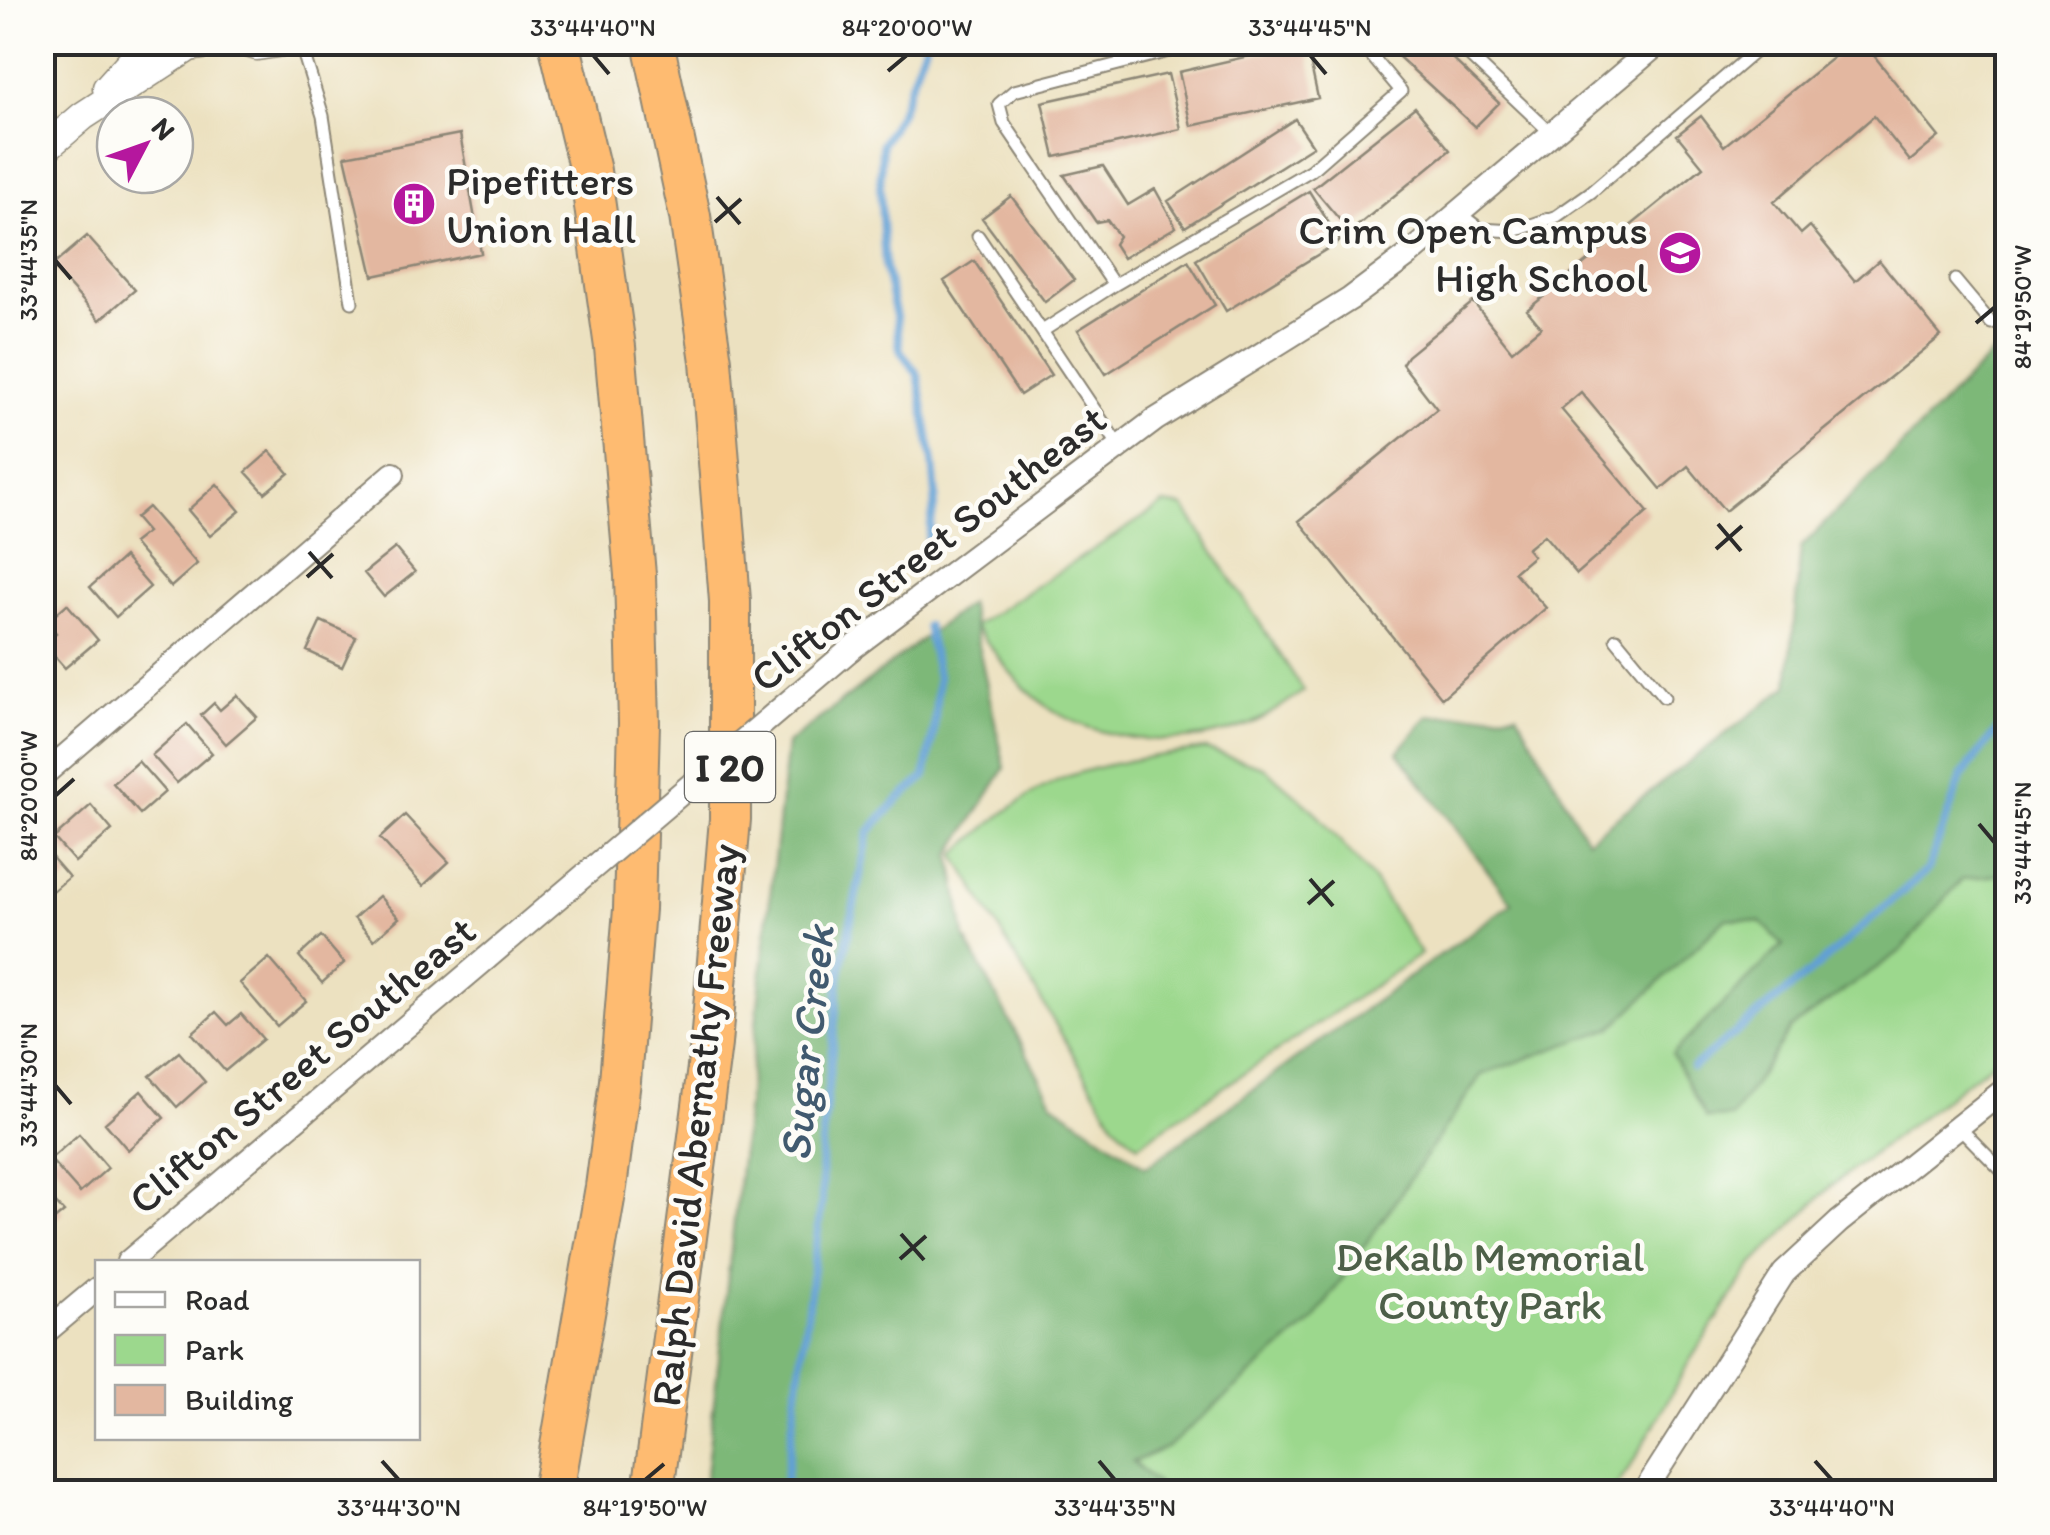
<svg xmlns="http://www.w3.org/2000/svg" width="2050" height="1535" viewBox="0 0 2050 1535" font-family="Itim,sans-serif">
	<style>
		.green { fill: #9cd88d; stroke: #64825c; stroke-width: 2.5 }
		.forest { fill: #7db878; stroke: #547252; stroke-width: 2.5 }
		.lines { fill: none; stroke-linecap: round; stroke-linejoin: round }
		.stream { stroke: #62a0d4; stroke-width: 8 }
		.building { fill: #e3b7a0 }
		.service-casing { stroke: #8c8676; stroke-width: 15 }
		.minor-casing { stroke: #8c8676; stroke-width: 26 }
		.tertiary-casing { stroke: #8c8676; stroke-width: 31 }
		.motorway-casing { stroke: #8c8676; stroke-width: 44 }
		.service { stroke: #fff; stroke-width: 11 }
		.minor { stroke: #fff; stroke-width: 22 }
		.tertiary { stroke: #fff; stroke-width: 28 }
		.motorway { stroke: #febb71; stroke-width: 40 }
		.minor-bridge-casing { stroke: #8c8676; stroke-width: 26; stroke-linecap: butt }
		.minor-bridge { stroke: #fff; stroke-width: 22 }
		.ticks { fill: none; stroke: #2b2b2b; stroke-width: 4 }
		.labels { text-anchor: middle; dominant-baseline: central; stroke-width: 9; stroke-linejoin: round; paint-order: stroke }
		.shield { fill: #fdfcf7; stroke: #6a6a68; stroke-width: 2.5 }
		.shield-label { font-size: 40px; font-weight: bold; fill: #2b2b2b }
		.poi-label { font-size: 42px; fill: #2b2b2b; stroke: #fdfcf7; text-anchor: start }
		.street-label { font-size: 42px; fill: #2b2b2b; stroke: #fdfcf7 }
		.park-label { font-size: 42px; fill: #4d5f48; stroke: #fdfcf7 }
		.water-label { font-size: 45px; font-style: italic; fill: #415a6f; stroke: #fdfcf7 }
		.neatline { fill: none; stroke: #2b2b2b; stroke-width: 4 }
		.ticks-label { font-size: 25px; text-anchor: middle; fill: #2b2b2b }
	</style>
	<rect width="100%" height="100%" fill="#fdfcf7"/>
	<filter id="ink" filterUnits="userSpaceOnUse"><feTurbulence type="fractalNoise" baseFrequency=".01" numOctaves="2"/><feDisplacementMap in="SourceGraphic" scale="20" xChannelSelector="R" yChannelSelector="G"/><feConvolveMatrix kernelMatrix="1 2 1 2 8 2 1 2 1" color-interpolation-filters="sRGB"/></filter>
	<filter id="wash" filterUnits="userSpaceOnUse"><feTurbulence type="fractalNoise" baseFrequency=".0048" numOctaves="4" result="noise"/><feDisplacementMap in="SourceGraphic" scale="40" xChannelSelector="R" yChannelSelector="G"/><feGaussianBlur stdDeviation="2.25" result="paint"/><feColorMatrix in="noise" values="0 0 0 0 0 0 0 0 0 0 0 0 0 0 0 0 0 1.4 0 .05"/><feComposite in="paint" operator="in"/></filter>
	<g filter="url(#wash)">
		<rect width="100%" height="100%" fill="#ece1c0"/>
		<path class="green" d="M 1164,504 L 1184,507 L 1304,691 C 1286,702 1266,719 1245,726 C 1174,751 1086,744 1028,691 C 1008,673 992,647 974,626 Z
			M 1887,623 L 2007,764 L 2007,1051 L 1831,1186 L 1753,1264 L 1689,1362 L 1631,1466 L 1612,1492 L 778,1492 L 1091,1347 Z
			M 1205,749 L 1264,767 L 1314,811 L 1372,878 L 1421,954 L 1138,1145 L 1115,1125 L 955,855 C 985,827 1017,800 1054,782 C 1093,764 1162,755 1205,749 Z"/>
		<path class="forest" d="M 2007,339 L 2007,874 L 1962,879 L 1902,950 L 1791,1028 L 1732,1117 L 1706,1118 L 1672,1054 L 1783,945 L 1761,922 L 1726,918 L 1612,1028 L 1481,1075 L 1315,1319 L 1168,1447 L 1133,1462 L 1166,1492 L 704,1492 L 787,744 L 969,603 L 1005,768 L 951,854 L 965,937 L 1053,1103 L 1146,1167 L 1512,903 L 1398,752 L 1428,716 L 1517,713 L 1587,840 L 1788,686 L 1801,547 Z"/>
		<g class="lines">
			<path class="stream" d="M 926,42 L 900,112 L 882,144 L 880,188 L 885,268 L 896,316 L 900,350 L 918,375 L 933,462 L 936,496 L 928,540
				M 1693,1067 L 1818,966 L 1928,869 L 1962,776 L 2008,716
				M 784,1492 L 822,1199 L 821,1153 L 840,974 L 869,832 L 896,802 L 925,777 L 934,730 L 938,678 L 927,626"/>
		</g>
		<g id="blocks">
			<path class="building" d="M 1390,42 L 1435,42 L 1499,103 L 1475,127 L 1387,46 Z
				M 1852,42 L 1863,42 L 1939,137 L 1910,161 L 1874,116 L 1774,202 L 1801,234 L 1810,226 L 1855,281 L 1879,260 L 1941,336 L 1725,511 L 1688,466 L 1661,489 L 1581,392 L 1561,409 L 1648,512 L 1577,574 L 1544,535 L 1527,549 L 1533,556 L 1514,572 L 1546,608 L 1442,698 L 1299,521 L 1437,409 L 1402,364 L 1407,356 L 1473,302 L 1512,351 L 1541,327 L 1527,310 L 1703,167 L 1677,135 L 1701,116 L 1724,146 Z
				M 1306,43 L 1318,98 L 1191,126 L 1179,72 Z
				M 1168,74 L 1181,129 L 1055,157 L 1042,102 Z
				M 1415,107 L 1450,150 L 1350,232 L 1313,188 Z
				M 1295,119 L 1313,146 L 1185,227 L 1168,201 Z
				M 460,134 L 481,253 L 373,276 L 345,156 Z
				M 1103,166 L 1128,205 L 1155,189 L 1176,227 L 1123,258 L 1114,244 L 1119,236 L 1107,220 L 1096,222 L 1064,175 Z
				M 1309,191 L 1340,241 L 1226,311 L 1196,260 Z
				M 1011,196 L 1074,280 L 1045,302 L 982,218 Z
				M 87,236 L 135,290 L 100,320 L 52,266 Z
				M 974,261 L 1051,375 L 1020,395 L 944,281 Z
				M 1188,261 L 1215,305 L 1106,374 L 1078,330 Z
				M 270,451 L 289,473 L 265,493 L 246,472 Z
				M 217,484 L 240,511 L 210,536 L 188,510 Z
				M 148,507 L 197,564 L 171,587 L 133,543 L 147,532 L 135,518 Z
				M 395,548 L 415,572 L 384,597 L 364,573 Z
				M 124,557 L 150,587 L 116,617 L 90,587 Z
				M 67,604 L 98,640 L 65,668 L 44,644 L 56,633 L 47,622 Z
				M 321,621 L 356,637 L 342,667 L 307,651 Z
				M 237,695 L 257,717 L 226,744 L 201,715 L 214,703 L 220,710 Z
				M 187,724 L 212,753 L 177,783 L 152,755 Z
				M 138,761 L 165,792 L 140,814 L 113,783 Z
				M 91,805 L 112,830 L 75,862 L 54,838 Z
				M 405,815 L 449,862 L 423,886 L 380,838 Z
				M 42,846 L 69,877 L 42,900 Z
				M 379,896 L 399,918 L 374,940 L 354,918 Z
				M 321,936 L 344,963 L 322,983 L 299,956 Z
				M 269,958 L 306,1001 L 277,1026 L 240,983 Z
				M 216,1012 L 228,1025 L 241,1014 L 263,1039 L 225,1071 L 192,1033 Z
				M 179,1052 L 205,1082 L 177,1107 L 150,1076 Z
				M 141,1091 L 164,1118 L 128,1150 L 105,1123 Z
				M 79,1134 L 108,1168 L 80,1193 L 50,1159 Z
				M 42,1188 L 64,1212 L 42,1230 Z"/>
		</g>
	</g>
	<g filter="url(#ink)">
		<use href="#blocks" fill-opacity="0" stroke="#8c8676" stroke-width="2.5"/>
		<g class="lines">
			<g class="service-casing">
				<path id="service" d="M 300,42 L 323,116 L 352,302
					M 1204,42 L 1014,91 L 999,104 L 1004,123 L 1114,285 L 1311,170 L 1401,91 L 1360,42
					M 1455,42 L 1552,134
					M 1459,213 L 1480,229 L 1514,231 L 1557,216 L 1591,192 L 1766,42
					M 978,236 L 1119,446
					M 1955,280 L 1991,323
					M 1044,330 L 1114,285
					M 1616,639 L 1664,697
					M 1958,1126 L 2008,1177"/>
			</g>
			<g class="minor-casing">
				<path id="minor" d="M 851,649 L 1155,420 L 1350,299 L 1406,257 L 1660,42
					M 42,776 L 393,474
					M 128,1262 L 487,958
					M 42,1335 L 98,1288
					M 1644,1492 L 1784,1273 L 1839,1222 L 2008,1087"/>
			</g>
			<g class="tertiary-casing">
				<path id="tertiary" d="M 244,42 L 257,46 L 283,42
					M 107,88 L 148,42
					M 42,151 L 83,116 L 189,47 L 223,42"/>
			</g>
			<g class="motorway-casing">
				<path id="motorway" d="M 653,42 L 690,216 L 711,361 L 730,601 L 730,819 L 711,1044 L 653,1492
					M 553,1492 L 606,1187 L 620,1081 L 634,909 L 639,723 L 635,575 L 615,347 L 590,171 L 559,42"/>
			</g>
			<use href="#service" class="service"/>
			<use href="#minor" class="minor"/>
			<use href="#tertiary" class="tertiary"/>
			<use href="#motorway" class="motorway"/>
			<g class="minor-bridge-casing">
				<path id="minor-bridge" d="M 487,958 L 851,649"/>
			</g>
			<use href="#minor-bridge" class="minor-bridge"/>
		</g>
	</g>
	<path class="ticks" d="M 593,55 L 609,74M 1310,55 L 1326,74M 888,71 L 907,55M 717,197 L 740,224M 715,222 L 741,199M 55,260 L 71,279M 1976,323 L 1995,307M 1718,524 L 1741,551M 1716,549 L 1742,526M 309,552 L 332,578M 307,577 L 333,554M 55,796 L 74,779M 1979,824 L 1995,843M 1310,879 L 1333,906M 1308,904 L 1334,881M 55,1085 L 71,1104M 901,1234 L 924,1260M 900,1259 L 926,1236M 382,1461 L 399,1480M 1099,1461 L 1115,1480M 1815,1461 L 1832,1480M 645,1480 L 664,1464"/>
	<defs>
		<g id="building-disc" transform="scale(2.25)"><circle r="9.5" fill="#b5179e" stroke="#fdfcf7"/><path d="M-4-6H4V6H1V3H-1V6H-4ZM-2.5-4.3h1.7v1.8h-1.7ZM.8-4.3h1.7v1.8H.8ZM-2.5-1h1.7V.8h-1.7ZM.8-1h1.7V.8H.8Z" fill="#fff"/></g>
		<g id="school-disc" transform="scale(2.25)"><circle r="9.5" fill="#b5179e" stroke="#fdfcf7"/><path d="M0-5L7-2L0 1L-7-2ZM-4 1L0 2.5L4 1V4Q0 6-4 4Z" fill="#fff"/></g>
	</defs>
	<g fill-rule="evenodd">
		<use href="#building-disc" x="414" y="204"/>
		<use href="#school-disc" x="1680" y="253"/>
	</g>
	<g class="labels">
		<rect class="shield" x="685" y="732" width="90" height="70" rx="8"/>
		<g class="shield-label">
			<text x="730" y="767">I 20</text>
		</g>
		<g class="poi-label">
			<text x="446" y="180">Pipefitters<tspan x="446" dy="48">Union Hall</tspan></text>
			<text x="1648" y="229" text-anchor="end">Crim Open Campus<tspan x="1648" dy="48">High School</tspan></text>
		</g>
		<g class="street-label">
			<text transform="translate(928 548) rotate(-38)">Clifton Street Southeast</text>
			<text transform="translate(302 1065) rotate(-40)">Clifton Street Southeast</text>
			<text transform="translate(695 1125) rotate(-84)">Ralph David Abernathy Freeway</text>
		</g>
		<g class="park-label">
			<text x="1490" y="1256">DeKalb Memorial<tspan x="1490" dy="48">County Park</tspan></text>
		</g>
		<g class="water-label">
			<text transform="translate(806 1043) rotate(-84)">Sugar Creek</text>
		</g>
	</g>
	<rect width="2050" height="1535" fill="none" stroke="#fdfcf7" stroke-width="110"/>
	<rect x="95" y="1260" width="325" height="180" fill="#fdfcf7" stroke="#a9a8a5" stroke-width="2.5"/>
	<rect x="115" y="1292" width="50" height="15" fill="#ffffff" stroke="#a9a8a5" stroke-width="2.5"/>
	<text x="185" y="1310" font-size="30" fill="#2b2b2b">Road</text>
	<rect x="115" y="1335" width="50" height="30" fill="#9cd88d" stroke="#a9a8a5" stroke-width="2.5"/>
	<text x="185" y="1360" font-size="30" fill="#2b2b2b">Park</text>
	<rect x="115" y="1385" width="50" height="30" fill="#e3b7a0" stroke="#a9a8a5" stroke-width="2.5"/>
	<text x="185" y="1410" font-size="30" fill="#2b2b2b">Building</text>
	<g transform="translate(145 145) rotate(49)"><circle r="48" fill="#fdfcf7" stroke="#a9a8a5" stroke-width="2.5"/>
	<path d="M0-8L18 38L0 25L-18 38Z" fill="#b5179e"/>
	<text y="-15" font-size="28" font-weight="bold" text-anchor="middle" fill="#2b2b2b">N</text>
	</g>
	<rect x="55" y="55" width="1940" height="1425" class="neatline"/>
	<g class="ticks-label">
		<text x="593" y="36">33°44'40"N</text>
		<text x="907" y="36">84°20'00"W</text>
		<text x="1310" y="36">33°44'45"N</text>
		<text transform="translate(28 260) rotate(-90)" y="9">33°44'35"N</text>
		<text transform="translate(2022 307) rotate(-90)" y="9">84°19'50"W</text>
		<text transform="translate(28 796) rotate(-90)" y="9">84°20'00"W</text>
		<text transform="translate(2022 843) rotate(-90)" y="9">33°44'45"N</text>
		<text transform="translate(28 1085) rotate(-90)" y="9">33°44'30"N</text>
		<text x="399" y="1516">33°44'30"N</text>
		<text x="645" y="1516">84°19'50"W</text>
		<text x="1115" y="1516">33°44'35"N</text>
		<text x="1832" y="1516">33°44'40"N</text>
	</g>
</svg>
